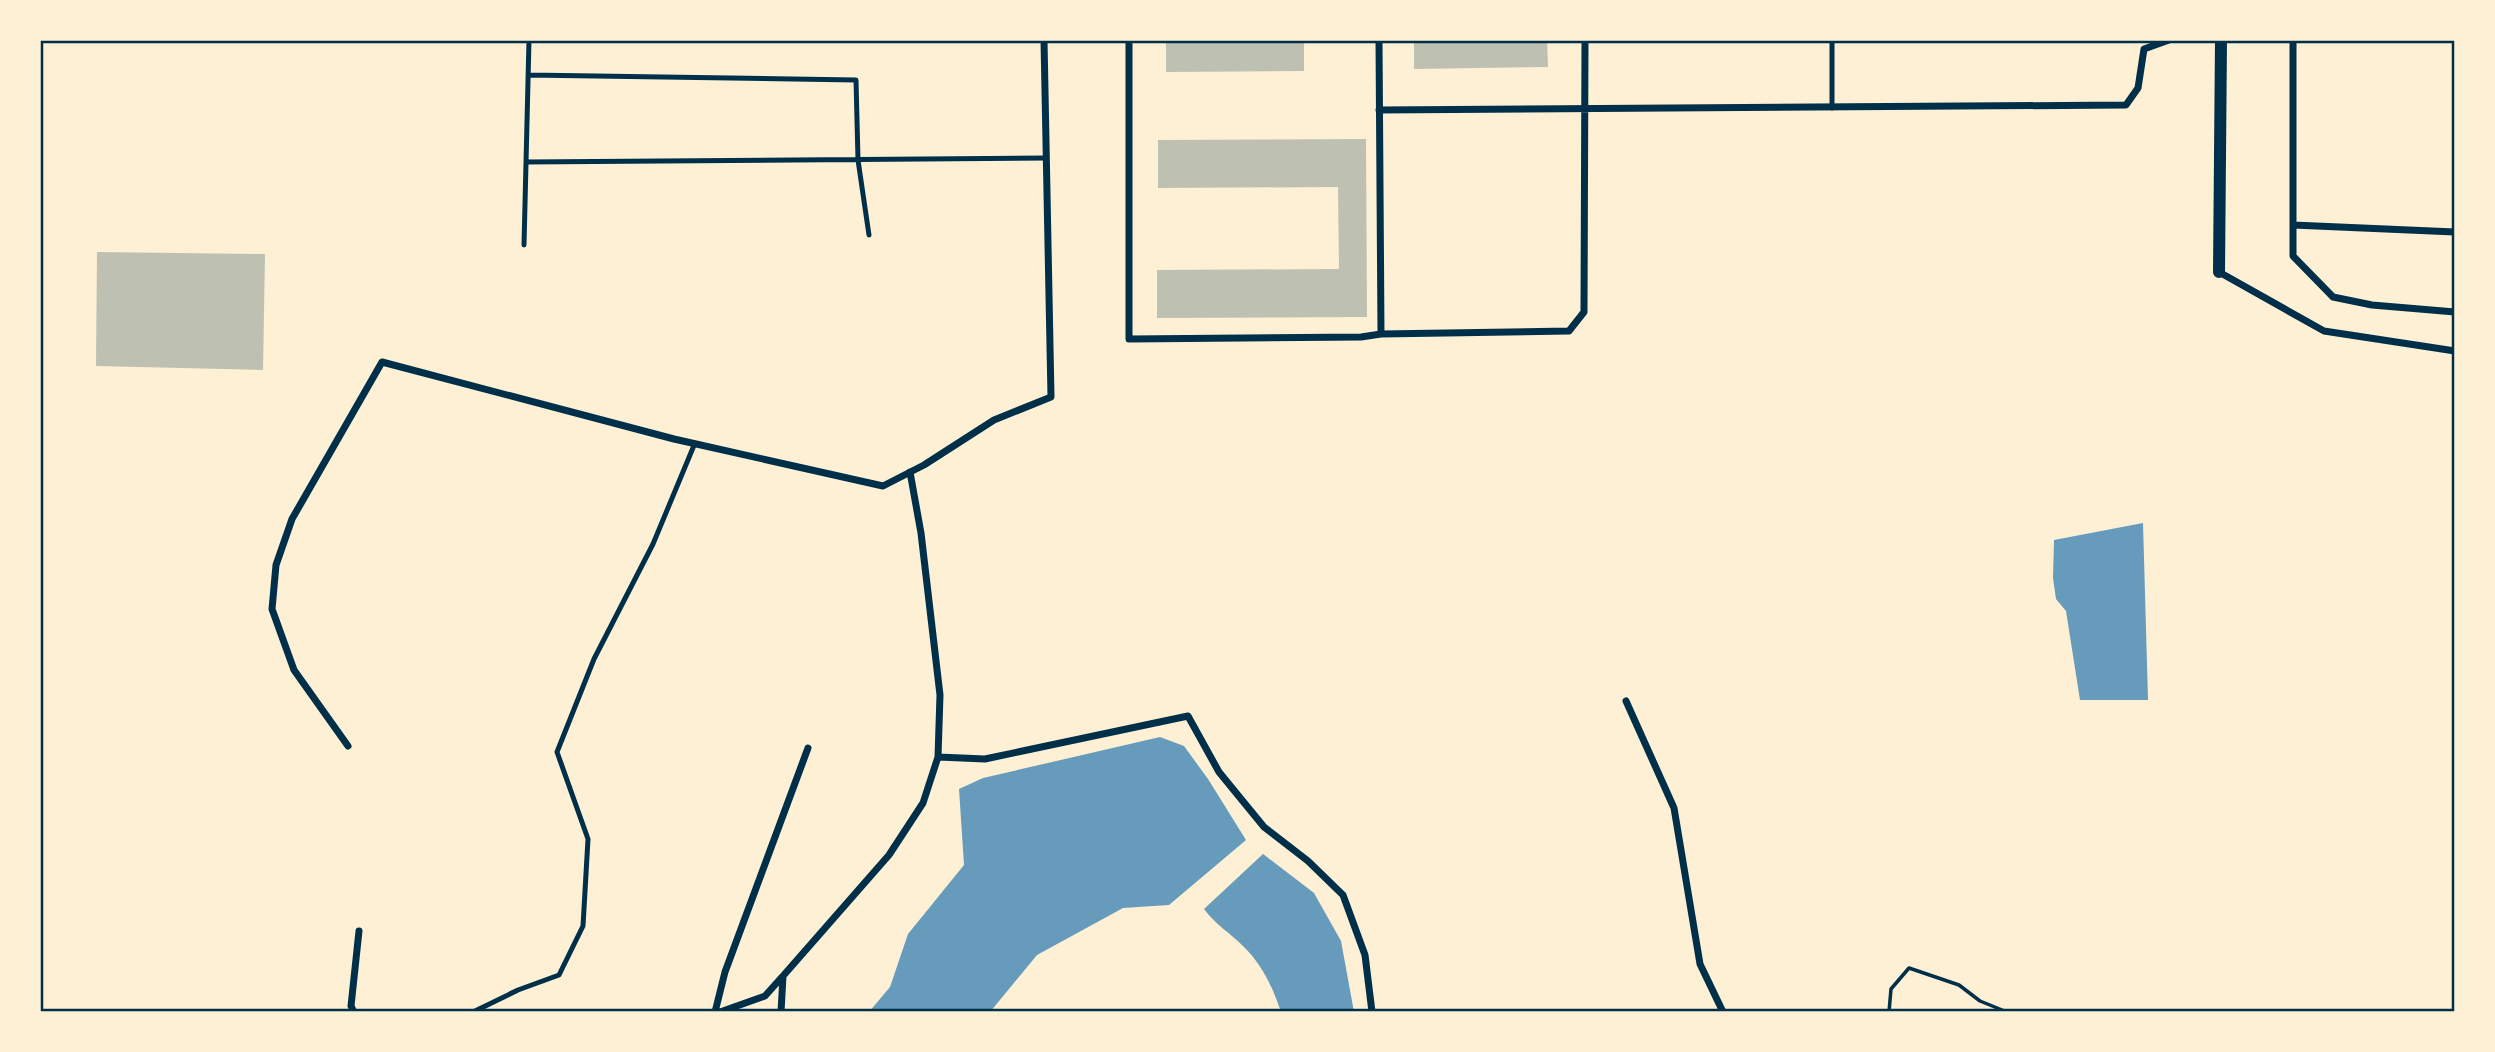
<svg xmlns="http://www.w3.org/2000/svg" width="2495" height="1052" viewBox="0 0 2495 1052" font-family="'Crimson Pro',serif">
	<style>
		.water { fill: #669bbc }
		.building { fill: #bec0b2 }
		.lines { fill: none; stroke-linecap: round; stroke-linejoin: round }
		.path { stroke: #003049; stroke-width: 3.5 }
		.service { stroke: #003049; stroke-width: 5 }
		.minor { stroke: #003049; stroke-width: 7 }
		.tertiary { stroke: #003049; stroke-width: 12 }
		.neatline { fill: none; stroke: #003049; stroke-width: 2.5 }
	</style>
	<rect width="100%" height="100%" fill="#fdf0d5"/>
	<path class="water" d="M 2143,523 L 2148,700 L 2080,700 L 2066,611 L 2056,599 L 2053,578 L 2054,540 Z
		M 1160,737 L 1184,746 L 1208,779 L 1246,840 L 1169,905 L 1123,908 L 1037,955 L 990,1012 L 869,1012 L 890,987 L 908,934 L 964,865 L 959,789 L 983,778 Z
		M 1263,854 L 1314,893 L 1341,941 L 1354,1012 L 1281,1012 C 1273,988 1262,964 1243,946 C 1229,932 1217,926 1204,909 Z"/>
	<path class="building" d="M 1166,40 L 1304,40 L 1304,71 L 1166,72 Z
		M 1414,40 L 1547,40 L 1548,67 L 1414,69 Z
		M 1366,139 L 1367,317 L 1157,318 L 1157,270 L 1339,269 L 1338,187 L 1158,188 L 1158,140 Z
		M 97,252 L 265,254 L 263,370 L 96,366 Z"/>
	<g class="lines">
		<path class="path" d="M 1889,1012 L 1891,989 L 1909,968 L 1959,985 L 1980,1001 L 2007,1012"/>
		<path class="service" d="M 528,75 L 856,80 L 858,160 L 869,235
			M 1832,108 L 1832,40
			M 526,162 L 1046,158
			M 524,245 L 529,40
			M 473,1012 L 518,990 L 559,975 L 583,926 L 588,839 L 557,752 L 594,659 L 653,544 L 695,443"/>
		<path class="minor" d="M 1129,40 L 1129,339 L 1361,337 L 1381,334 L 1569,331 L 1584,312 L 1585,40
			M 1379,40 L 1381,334
			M 2293,40 L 2293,256 L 2333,297 L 2372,305 L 2455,312
			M 1379,110 L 2126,105 L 2138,88 L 2144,49 L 2169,40
			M 2293,225 L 2455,232
			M 2219,272 L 2324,331 L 2455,351
			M 1626,701 L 1674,808 L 1700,964 L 1723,1012
			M 348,746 L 294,670 L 272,609 L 276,565 L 292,519 L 382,362 L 674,439 L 883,486 L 924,465 L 994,420 L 1051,397 L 1044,40
			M 938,757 L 985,759 L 1188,716 L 1219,772 L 1264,827 L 1308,861 L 1343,895 L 1365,955 L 1372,1012
			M 354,1012 L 351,1006 L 359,931
			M 715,1012 L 725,972 L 808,748
			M 720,1012 L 765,996 L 782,977
			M 781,1012 L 783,976 L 889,855 L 923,803 L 938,757 L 940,695 L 921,533 L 910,472"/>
		<path class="tertiary" d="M 2219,272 L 2221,40"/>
	</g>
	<rect width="2495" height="1052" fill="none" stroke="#fdf0d5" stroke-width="84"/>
	<rect x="42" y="42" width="2411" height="968" class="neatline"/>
</svg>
